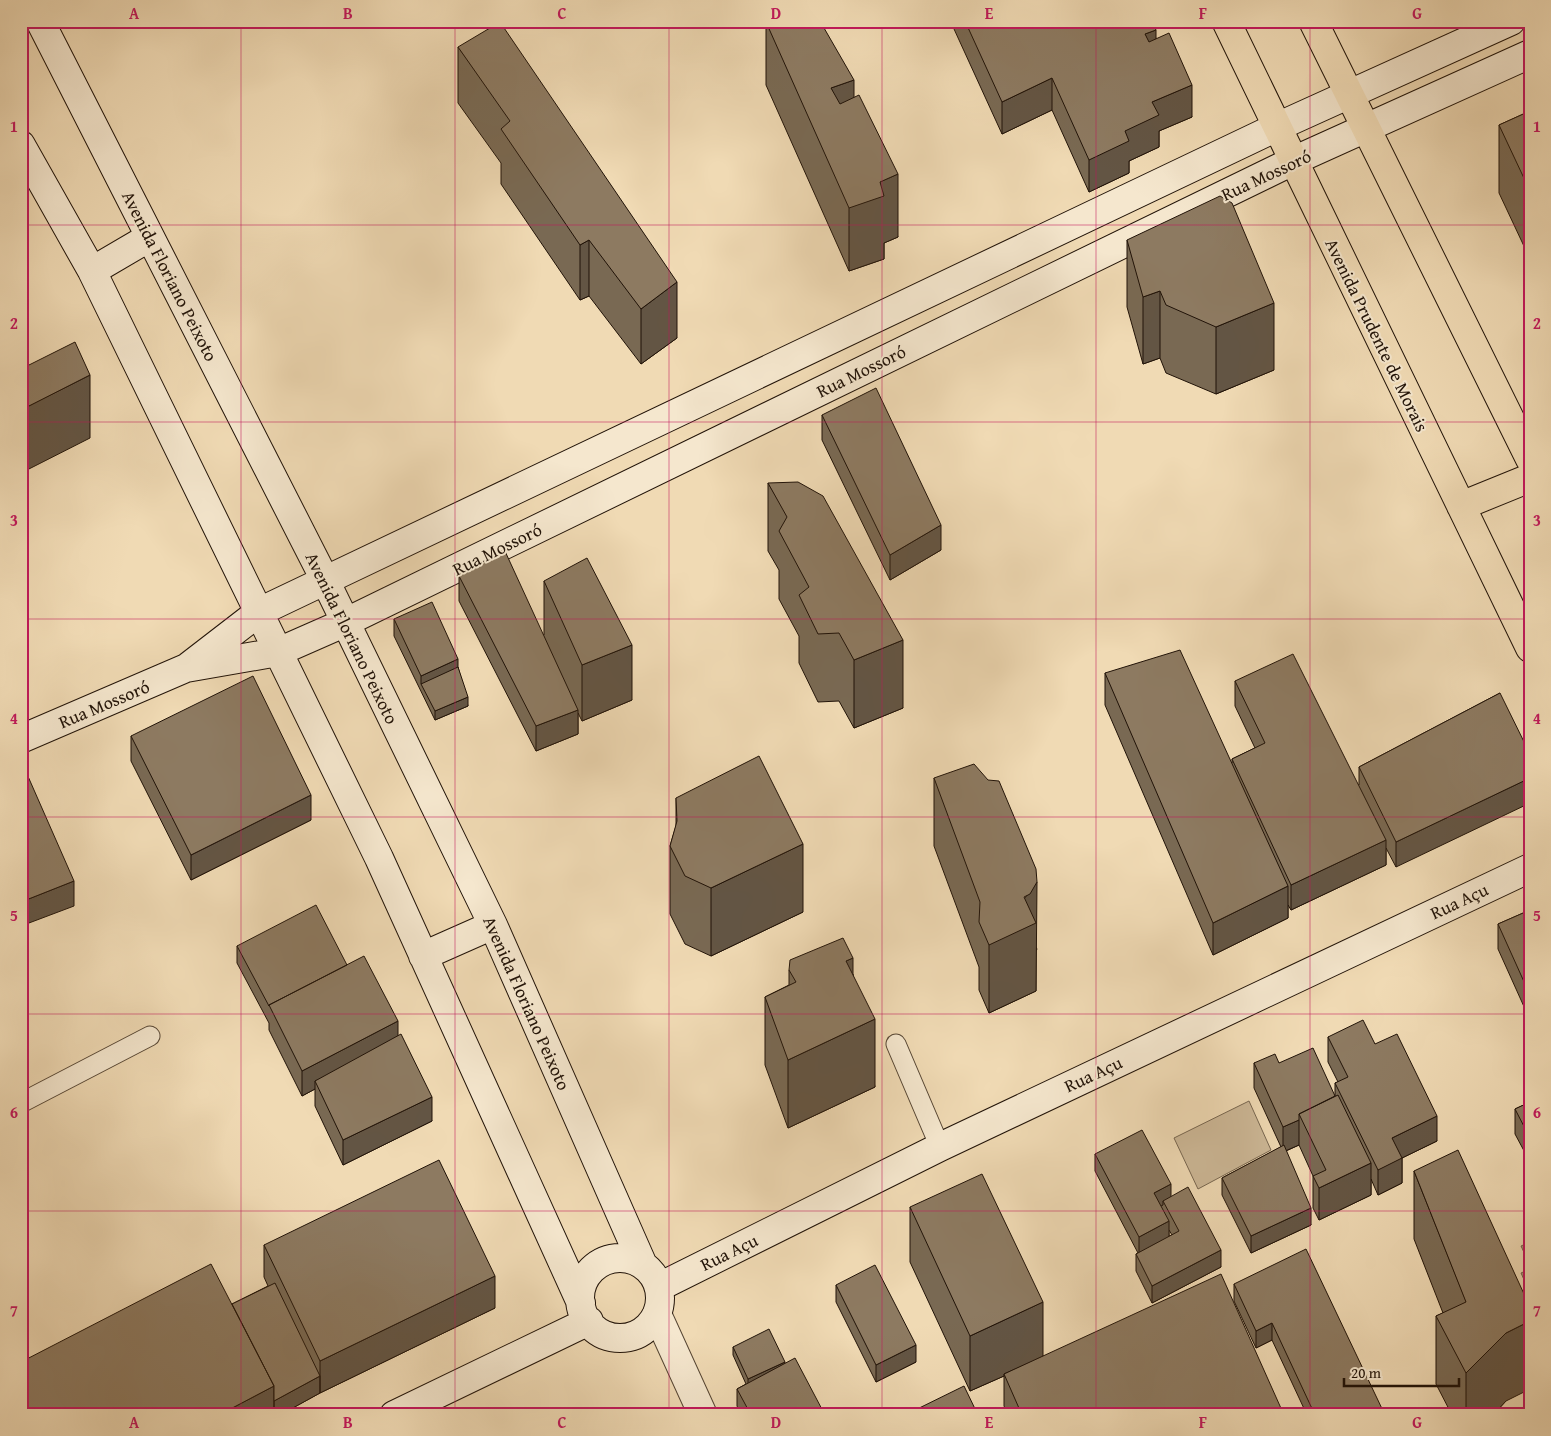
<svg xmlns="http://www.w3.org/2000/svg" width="1551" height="1436" viewBox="0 0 1551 1436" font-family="'Gentium Book Plus',serif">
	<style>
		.green { fill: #cdb897; stroke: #776650 }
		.water { fill: #aa967a; stroke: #73624c }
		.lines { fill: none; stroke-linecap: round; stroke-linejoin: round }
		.lane-casing { stroke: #554533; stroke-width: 21 }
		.street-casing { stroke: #554533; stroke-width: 30 }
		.secondary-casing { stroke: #211308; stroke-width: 30 }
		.primary-casing { stroke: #211308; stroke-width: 30 }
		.lane { stroke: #f5e7ce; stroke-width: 19 }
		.street { stroke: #f5e7ce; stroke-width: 28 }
		.secondary { stroke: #f5e7ce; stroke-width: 28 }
		.primary { stroke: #f0dab4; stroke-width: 28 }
		.wall { fill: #796953; stroke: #211308; fill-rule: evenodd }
		.shaded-wall { fill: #635544; stroke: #211308 }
		.building { fill: #8d7a61; stroke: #211308 }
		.grid { fill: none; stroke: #c2185b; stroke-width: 1; stroke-opacity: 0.55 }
		.labels { text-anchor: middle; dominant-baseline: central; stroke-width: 4; stroke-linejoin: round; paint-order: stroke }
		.street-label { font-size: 18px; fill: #211308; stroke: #f5e7ce }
		.neatline { fill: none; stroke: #c2185b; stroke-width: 2 }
		.grid-label { font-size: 16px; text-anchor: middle; font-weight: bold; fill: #c2185b }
	</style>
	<rect width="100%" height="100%" fill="#f0dab4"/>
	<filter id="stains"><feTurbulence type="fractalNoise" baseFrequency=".004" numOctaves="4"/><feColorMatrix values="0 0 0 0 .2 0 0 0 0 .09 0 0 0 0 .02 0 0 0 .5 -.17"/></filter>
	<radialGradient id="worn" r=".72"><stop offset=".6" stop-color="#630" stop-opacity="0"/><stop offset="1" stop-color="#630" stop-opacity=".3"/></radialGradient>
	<path class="green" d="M 1249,1101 L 1271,1150 L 1198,1189 L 1174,1138 Z"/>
	<path class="water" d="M 1530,1242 L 1530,1265 L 1521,1246 Z
		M 1530,1269 L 1530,1293 L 1521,1273 Z"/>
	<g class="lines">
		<g class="lane-casing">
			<path id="lane" d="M 896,1044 L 940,1147
				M 21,1103 L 150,1036"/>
		</g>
		<g class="street-casing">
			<path id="street" d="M 657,1314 L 703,1415"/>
		</g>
		<g class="secondary-casing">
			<path id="secondary" d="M 40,21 L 325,580 L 493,925 L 643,1265
				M 21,145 L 92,271 L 379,858 L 581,1303
				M 92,271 L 150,237
				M 189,666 L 259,612 L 1277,127 L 1511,21
				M 21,739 L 186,668 L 278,652 L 344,623 L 1293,161 L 1530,54
				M 423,956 L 493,925
				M580 1298a40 40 0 1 1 80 0a40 40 0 1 1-80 0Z
				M 659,1287 L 940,1147 L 1530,868
				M 394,1415 L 589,1321"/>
		</g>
		<g class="primary-casing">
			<path id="primary" d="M 1226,21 L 1530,648
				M 1313,21 L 1530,459
				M 1461,506 L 1530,478"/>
		</g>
		<use href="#lane" class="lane"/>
		<use href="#street" class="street"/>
		<use href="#secondary" class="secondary"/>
		<use href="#primary" class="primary"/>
	</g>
	<path class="wall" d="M 954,21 L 1152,21 L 1156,39 L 1192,117 L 1159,131 L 1159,147 L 1129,161 L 1129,173 L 1089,192 L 1052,110 L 1002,134 L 954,29 Z
		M 766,22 L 854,97 L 898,237 L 884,243 L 884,259 L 849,271 L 766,85 Z
		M 458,47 L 677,338 L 641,364 L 589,296 L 580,300 L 501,184 L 501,163 L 458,103 Z
		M 1530,111 L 1530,259 L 1499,193 L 1499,125 Z
		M 1127,240 L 1274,370 L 1216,394 L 1166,373 L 1160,358 L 1143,364 L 1127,307 Z
		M 822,415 L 941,550 L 890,580 L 822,440 Z
		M 768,483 L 903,708 L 854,728 L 839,701 L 818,702 L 799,663 L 799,636 L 779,599 L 779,570 L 768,551 Z
		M 459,576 L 544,635 L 544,581 L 632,700 L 582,721 L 578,713 L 578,734 L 536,751 L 459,601 Z
		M 394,619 L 458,667 L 468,706 L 435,720 L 394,636 Z
		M 1105,673 L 1232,763 L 1232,759 L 1255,748 L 1235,706 L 1235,681 L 1359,785 L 1359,767 L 1500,693 L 1396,867 L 1386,848 L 1386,865 L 1291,910 L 1288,905 L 1288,918 L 1213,955 L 1105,705 Z
		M 131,736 L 311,820 L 191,880 L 131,761 Z
		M 934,778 L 1037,949 L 1036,951 L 1036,991 L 989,1013 L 979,990 L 979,967 L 934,846 Z
		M 676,798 L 803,912 L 711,956 L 685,944 L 670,914 L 670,846 L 676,826 Z
		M 1530,910 L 1530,1020 L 1498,949 L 1498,924 Z
		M 237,946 L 347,965 L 398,1036 L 432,1121 L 343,1165 L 315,1106 L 315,1089 L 302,1096 L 269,1030 L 269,1023 L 237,963 Z
		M 789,970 L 853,974 L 875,1087 L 788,1128 L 765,1065 L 765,997 L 789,985 Z
		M 1328,1037 L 1375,1044 L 1437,1141 L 1402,1158 L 1402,1183 L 1378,1195 L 1371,1179 L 1371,1195 L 1319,1220 L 1313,1208 L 1313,1176 L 1299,1145 L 1286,1151 L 1311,1225 L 1251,1253 L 1222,1195 L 1222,1178 L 1281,1147 L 1254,1088 L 1254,1063 L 1279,1063 L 1335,1096 L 1335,1083 L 1338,1082 L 1328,1062 Z
		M 1530,1102 L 1530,1162 L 1515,1134 L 1515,1109 Z
		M 1095,1154 L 1171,1197 L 1221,1267 L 1152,1303 L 1136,1271 L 1136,1254 L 1138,1253 L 1095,1171 ZM 1169,1230 L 1172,1235 L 1169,1236 Z
		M 1414,1171 L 1506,1401 L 1493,1415 L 1452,1415 L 1436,1384 L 1436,1316 L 1443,1313 L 1414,1239 Z
		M 910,1207 L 1043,1356 L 1284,1415 L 1008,1415 L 1004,1406 L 1004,1376 L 970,1391 L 910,1262 Z
		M 264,1245 L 495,1308 L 320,1393 L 280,1415 L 21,1415 L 232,1304 L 268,1286 L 264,1277 Z
		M 1234,1284 L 1385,1415 L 1307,1415 L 1272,1340 L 1256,1348 L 1234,1301 Z
		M 836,1285 L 916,1362 L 876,1382 L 836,1302 Z
		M 733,1347 L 785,1364 L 825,1415 L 741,1415 L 737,1406 L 737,1389 L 746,1384 L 733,1355 Z"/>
	<path class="shaded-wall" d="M 1156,30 L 1156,62 L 1145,34 Z
		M 1052,78 L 1052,110 L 1002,134 L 1002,102 Z
		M 854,80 L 854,143 L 831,88 Z
		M 1192,85 L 1192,117 L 1159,131 L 1159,147 L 1129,161 L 1129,173 L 1089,192 L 1089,160 L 1152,102 Z
		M 898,174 L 898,237 L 884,243 L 884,259 L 849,271 L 849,208 L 880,182 Z
		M 589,240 L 589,296 L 580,300 L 580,245 Z
		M 677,282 L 677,338 L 641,364 L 641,309 Z
		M 1160,291 L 1160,358 L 1143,364 L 1143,297 Z
		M 1274,303 L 1274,370 L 1216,394 L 1216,327 Z
		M 90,375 L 90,438 L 21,473 L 21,410 Z
		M 941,525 L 941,550 L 890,580 L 890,555 Z
		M 903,640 L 903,708 L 854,728 L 854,660 Z
		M 632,645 L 632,700 L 582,721 L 582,665 Z
		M 458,659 L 458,676 L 421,684 L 421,676 Z
		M 468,697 L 468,706 L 435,720 L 435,711 Z
		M 578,710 L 578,734 L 536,751 L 536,726 Z
		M 1530,778 L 1530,803 L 1396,867 L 1396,842 Z
		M 311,795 L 311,820 L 191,880 L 191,855 Z
		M 1386,840 L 1386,865 L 1291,910 L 1291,885 Z
		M 803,844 L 803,912 L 711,956 L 711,888 Z
		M 74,881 L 74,906 L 21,926 L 21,902 Z
		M 1037,882 L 1036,991 L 989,1013 L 989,945 Z
		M 1288,886 L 1288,918 L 1213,955 L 1213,923 Z
		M 853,958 L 853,1026 L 846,961 Z
		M 875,1019 L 875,1087 L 788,1128 L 788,1060 Z
		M 398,1021 L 398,1046 L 315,1081 L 315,1089 L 302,1096 L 302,1071 Z
		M 432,1097 L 432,1121 L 343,1165 L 343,1140 Z
		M 1437,1116 L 1437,1141 L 1402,1158 L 1402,1183 L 1378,1195 L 1378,1170 L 1392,1138 Z
		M 1299,1120 L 1299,1145 L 1283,1152 L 1283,1127 Z
		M 1371,1163 L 1371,1195 L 1319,1220 L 1319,1188 Z
		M 1171,1184 L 1171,1201 L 1163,1201 L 1163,1205 L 1154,1210 L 1154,1193 Z
		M 1311,1208 L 1311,1225 L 1251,1253 L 1251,1236 Z
		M 1169,1221 L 1169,1238 L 1139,1254 L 1139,1237 Z
		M 1221,1250 L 1221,1267 L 1152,1303 L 1152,1286 Z
		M 495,1276 L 495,1308 L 320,1393 L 320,1361 Z
		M 1043,1302 L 1043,1357 L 1004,1374 L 1004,1376 L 970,1391 L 970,1336 Z
		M 1530,1321 L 1530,1389 L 1506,1401 L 1493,1415 L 1466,1415 L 1466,1373 L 1506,1333 Z
		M 1272,1323 L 1272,1340 L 1256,1348 L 1256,1331 Z
		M 916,1345 L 916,1362 L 876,1382 L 876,1365 Z
		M 785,1362 L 785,1370 L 748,1388 L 748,1379 Z
		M 320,1376 L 320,1393 L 280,1415 L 274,1415 L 274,1401 Z
		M 274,1386 L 274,1415 L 219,1415 Z"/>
	<path class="building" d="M 767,21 L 820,21 L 854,80 L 831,88 L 840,104 L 859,95 L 898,174 L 880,182 L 884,196 L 849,208 L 766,22 Z
		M 965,21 L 1152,21 L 1156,30 L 1145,34 L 1149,42 L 1169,33 L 1192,85 L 1152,102 L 1159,115 L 1125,131 L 1129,141 L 1089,160 L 1052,78 L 1002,102 Z
		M 500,22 L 677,282 L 641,309 L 589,240 L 580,245 L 501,129 L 510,121 L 458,47 Z
		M 1530,111 L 1530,191 L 1499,125 Z
		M 1220,196 L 1232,203 L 1274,303 L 1216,327 L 1166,305 L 1160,291 L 1143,297 L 1127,240 Z
		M 75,342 L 90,375 L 21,410 L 21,369 Z
		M 876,388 L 941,525 L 890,555 L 822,415 Z
		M 798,482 L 823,496 L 903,640 L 854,660 L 839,633 L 818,634 L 799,595 L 809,587 L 779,531 L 787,517 L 768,483 Z
		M 504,549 L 578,710 L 536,726 L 459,576 Z
		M 587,558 L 632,645 L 582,665 L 544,581 Z
		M 432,602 L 458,659 L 421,676 L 394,619 Z
		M 1180,650 L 1288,886 L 1213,923 L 1105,673 Z
		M 1293,654 L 1386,840 L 1291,885 L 1232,759 L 1265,743 L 1235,681 Z
		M 458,667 L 468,697 L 435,711 L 421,684 Z
		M 253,676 L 311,795 L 191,855 L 131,736 Z
		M 1500,693 L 1530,754 L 1530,778 L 1396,842 L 1359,767 Z
		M 759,756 L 803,844 L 711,888 L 685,876 L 670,846 L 677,821 L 676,798 Z
		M 974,764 L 988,780 L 999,781 L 1036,869 L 1037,882 L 1030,894 L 1024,897 L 1036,923 L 989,945 L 979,922 L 980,902 L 934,778 Z
		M 23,765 L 74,881 L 21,902 L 21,766 Z
		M 316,905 L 347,965 L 269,1005 L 269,1006 L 237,946 Z
		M 1530,910 L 1530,995 L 1498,924 Z
		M 843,938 L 853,958 L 846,961 L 875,1019 L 788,1060 L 765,997 L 796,982 L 789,970 L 790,960 Z
		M 364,956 L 398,1021 L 302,1071 L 269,1005 Z
		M 1363,1020 L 1375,1044 L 1397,1034 L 1437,1116 L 1392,1138 L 1402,1158 L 1378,1170 L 1335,1083 L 1348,1077 L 1328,1037 Z
		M 401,1034 L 432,1097 L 343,1140 L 315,1081 Z
		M 1313,1048 L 1335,1096 L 1299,1114 L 1299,1120 L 1283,1127 L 1254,1063 L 1275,1054 L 1279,1063 Z
		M 1338,1095 L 1371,1163 L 1319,1188 L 1313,1176 L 1326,1170 L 1299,1114 Z
		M 1530,1102 L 1530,1138 L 1515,1109 Z
		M 1142,1130 L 1171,1184 L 1154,1193 L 1169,1221 L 1139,1237 L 1095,1154 Z
		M 1284,1145 L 1311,1208 L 1251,1236 L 1222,1178 Z
		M 1458,1150 L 1530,1307 L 1530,1321 L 1506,1333 L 1466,1373 L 1436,1316 L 1466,1302 L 1414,1171 Z
		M 439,1160 L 495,1276 L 320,1361 L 264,1245 Z
		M 982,1174 L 1043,1302 L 970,1336 L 910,1207 Z
		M 1188,1187 L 1221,1250 L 1152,1286 L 1136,1254 L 1179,1231 L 1163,1201 Z
		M 1306,1249 L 1385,1415 L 1315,1415 L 1272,1323 L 1256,1331 L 1234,1284 Z
		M 211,1264 L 274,1386 L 219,1415 L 21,1415 L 21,1362 Z
		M 875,1265 L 916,1345 L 876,1365 L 836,1285 Z
		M 1221,1274 L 1284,1415 L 1022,1415 L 1004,1374 Z
		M 275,1283 L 320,1376 L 274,1401 L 274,1386 L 232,1304 Z
		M 769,1329 L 785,1362 L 748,1379 L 733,1347 Z
		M 795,1358 L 825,1415 L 751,1415 L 737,1389 Z
		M 964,1386 L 978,1415 L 905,1415 Z"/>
	<path class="grid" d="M 241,21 L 241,1415M 455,21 L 455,1415M 669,21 L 669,1415M 882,21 L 882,1415M 1096,21 L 1096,1415M 1310,21 L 1310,1415M 21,225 L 1530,225M 21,422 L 1530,422M 21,619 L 1530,619M 21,817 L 1530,817M 21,1014 L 1530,1014M 21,1211 L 1530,1211"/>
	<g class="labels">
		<g class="street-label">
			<text transform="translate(1266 175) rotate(-25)">Rua Mossoró</text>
			<text transform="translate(170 276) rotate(63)">Avenida Floriano Peixoto</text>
			<text transform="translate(1377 335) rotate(64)">Avenida Prudente de Morais</text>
			<text transform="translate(861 371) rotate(-26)">Rua Mossoró</text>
			<text transform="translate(497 549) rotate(-26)">Rua Mossoró</text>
			<text transform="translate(352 638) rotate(64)">Avenida Floriano Peixoto</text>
			<text transform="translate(104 704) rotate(-23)">Rua Mossoró</text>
			<text transform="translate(1459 901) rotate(-25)">Rua Açu</text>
			<text transform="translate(527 1003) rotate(66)">Avenida Floriano Peixoto</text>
			<text transform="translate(1093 1074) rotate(-25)">Rua Açu</text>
			<text transform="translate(729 1252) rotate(-26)">Rua Açu</text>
		</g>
	</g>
	<rect width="1551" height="1436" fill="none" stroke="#f0dab4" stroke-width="55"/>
	<path d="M1344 1378v8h115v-8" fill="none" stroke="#211308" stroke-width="2.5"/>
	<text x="1351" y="1378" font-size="15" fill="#211308" stroke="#f5e7ce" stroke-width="4" paint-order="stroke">20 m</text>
	<rect x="28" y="28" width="1496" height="1380" class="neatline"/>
	<g class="grid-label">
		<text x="134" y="19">A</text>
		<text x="348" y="19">B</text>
		<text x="562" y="19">C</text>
		<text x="776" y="19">D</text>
		<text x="989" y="19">E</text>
		<text x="1203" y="19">F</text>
		<text x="1417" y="19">G</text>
		<text x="14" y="132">1</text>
		<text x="1537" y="132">1</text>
		<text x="14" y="329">2</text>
		<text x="1537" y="329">2</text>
		<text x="14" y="526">3</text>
		<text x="1537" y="526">3</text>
		<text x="14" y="724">4</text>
		<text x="1537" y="724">4</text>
		<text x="14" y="921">5</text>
		<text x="1537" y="921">5</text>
		<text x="14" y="1118">6</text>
		<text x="1537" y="1118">6</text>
		<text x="14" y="1316">7</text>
		<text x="1537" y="1316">7</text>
		<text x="134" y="1428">A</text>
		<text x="348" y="1428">B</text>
		<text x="562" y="1428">C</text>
		<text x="776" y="1428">D</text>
		<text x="989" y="1428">E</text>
		<text x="1203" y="1428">F</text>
		<text x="1417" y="1428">G</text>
	</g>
	<rect width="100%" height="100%" filter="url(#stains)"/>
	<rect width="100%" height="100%" fill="url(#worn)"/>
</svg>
